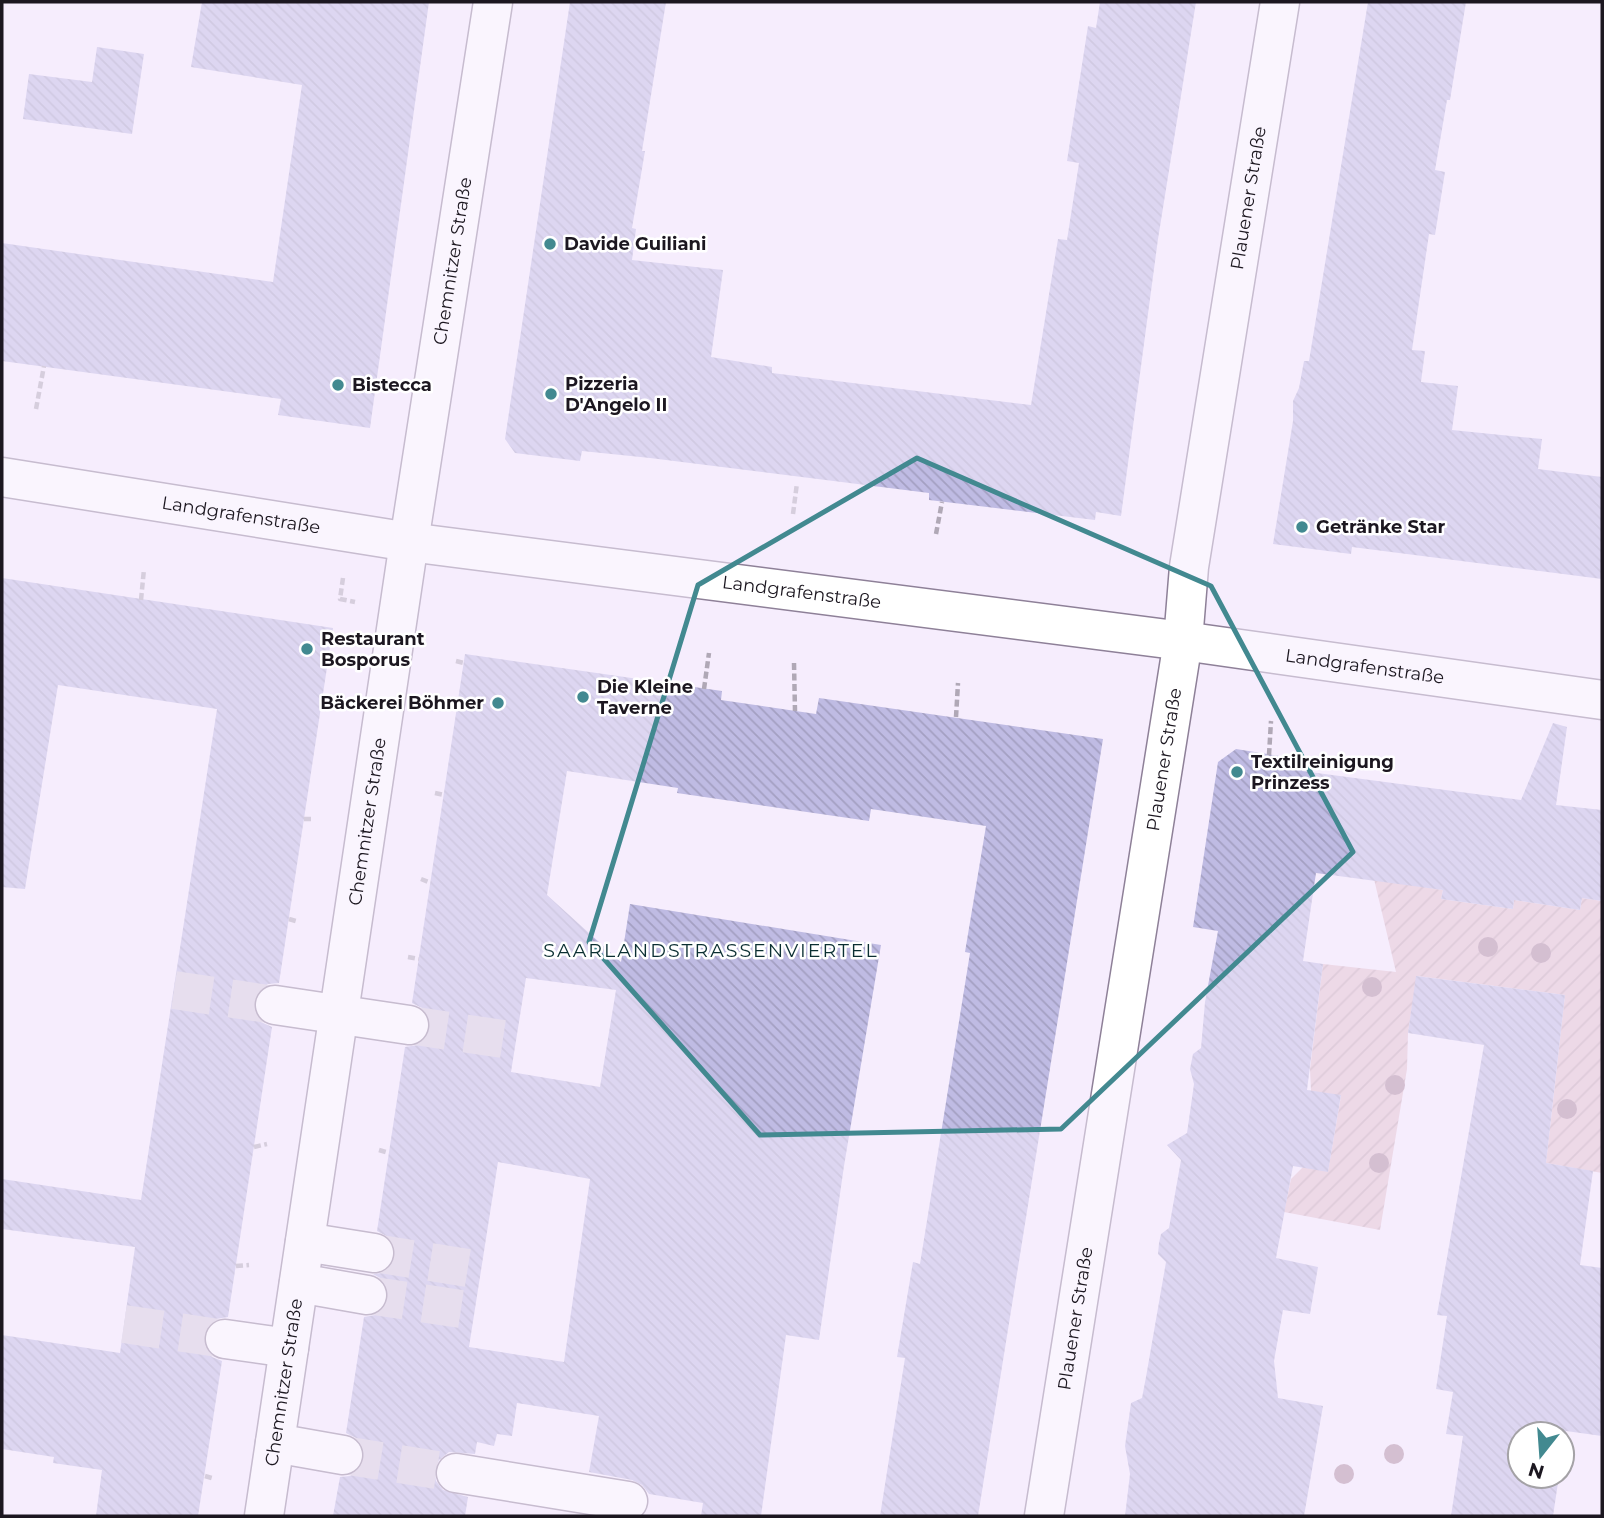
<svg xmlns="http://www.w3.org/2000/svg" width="1604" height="1518" viewBox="0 0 1604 1518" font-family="Montserrat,sans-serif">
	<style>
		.garden { fill: url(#garden-furrows) }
		.building { fill: url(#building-back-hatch); fill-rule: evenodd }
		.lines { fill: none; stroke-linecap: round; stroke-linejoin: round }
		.minor-tunnel { stroke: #d5cddc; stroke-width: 38; stroke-dasharray: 38 19; stroke-linecap: butt }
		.minor-casing { stroke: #8e8098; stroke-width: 41 }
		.path { stroke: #b0a8b6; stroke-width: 4.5; stroke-dasharray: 7 3.5; stroke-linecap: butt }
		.minor { stroke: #fff; stroke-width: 38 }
		.tree { fill: #aa879c }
		.marked { fill: none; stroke: #428990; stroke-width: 5; stroke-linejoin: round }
		.poi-dot { fill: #428990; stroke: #fff; stroke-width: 2.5 }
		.labels { text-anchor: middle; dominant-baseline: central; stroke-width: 5; stroke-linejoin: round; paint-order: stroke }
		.street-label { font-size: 18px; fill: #1c1720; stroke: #fff }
		.poi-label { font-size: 18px; font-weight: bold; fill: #1c1720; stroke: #fff; text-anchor: start }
		.neighbourhood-label { font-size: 19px; letter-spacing: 2px; fill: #0b2f32; stroke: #fff }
	</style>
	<defs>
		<pattern id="garden-furrows" width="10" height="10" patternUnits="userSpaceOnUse" patternTransform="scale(1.75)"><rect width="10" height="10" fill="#e3c0cd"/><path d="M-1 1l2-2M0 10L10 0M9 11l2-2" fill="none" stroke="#c2a4b0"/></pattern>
		<pattern id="building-back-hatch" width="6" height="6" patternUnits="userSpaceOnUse" patternTransform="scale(1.75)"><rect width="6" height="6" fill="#bfbbe3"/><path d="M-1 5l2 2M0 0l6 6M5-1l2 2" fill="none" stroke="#a4a0c2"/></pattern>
	</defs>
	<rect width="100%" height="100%" fill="#f6edfd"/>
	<path class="garden" d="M 1374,879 L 1443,890 L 1441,899 L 1513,909 L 1514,900 L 1580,910 L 1582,898 L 1602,901 L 1602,1173 L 1546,1163 L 1565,995 L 1417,976 L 1408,1033 L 1407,1069 L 1380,1230 L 1284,1212 L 1291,1179 L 1303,1167 L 1328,1171 L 1341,1096 L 1311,1091 L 1310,1069 L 1323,964 L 1396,972 Z"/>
	<path class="building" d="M 202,2 L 429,2 L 370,428 L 278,415 L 281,399 L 2,361 L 2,243 L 273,282 L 302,85 L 191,67 Z
		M 570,2 L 666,2 L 642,151 L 645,151 L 632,228 L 636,229 L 632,260 L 723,270 L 711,357 L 772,367 L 772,373 L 1031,405 L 1058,239 L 1067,240 L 1079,163 L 1067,161 L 1088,26 L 1096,28 L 1100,2 L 1196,2 L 1158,239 L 1121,516 L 1096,512 L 1095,520 L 929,500 L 929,493 L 650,458 L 582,451 L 580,461 L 515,453 L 505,439 Z
		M 1368,2 L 1466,2 L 1450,100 L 1447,100 L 1435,170 L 1445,172 L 1435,235 L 1429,234 L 1412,350 L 1425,351 L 1421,382 L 1458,386 L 1452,430 L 1542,439 L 1538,469 L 1602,477 L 1602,579 L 1352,547 L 1351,554 L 1273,544 L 1293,421 L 1293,401 L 1299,388 L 1304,361 L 1309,361 Z
		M 97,47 L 144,54 L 132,134 L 23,119 L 29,74 L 92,82 Z
		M 2,578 L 333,628 L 279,983 L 268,984 L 258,991 L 253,1002 L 255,1014 L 261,1022 L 272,1027 L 228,1317 L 216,1319 L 207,1326 L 204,1335 L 205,1348 L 212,1357 L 222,1361 L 198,1516 L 96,1516 L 102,1470 L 53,1463 L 54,1457 L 2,1449 L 2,1335 L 120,1353 L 135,1247 L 2,1229 L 2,1179 L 141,1200 L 217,709 L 58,685 L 25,889 L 2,887 Z
		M 465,654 L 722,691 L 721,700 L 816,714 L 819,698 L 1103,739 L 978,1516 L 880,1516 L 905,1358 L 897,1357 L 913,1262 L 920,1264 L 970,953 L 965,952 L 986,826 L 871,809 L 869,821 L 677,793 L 678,788 L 567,771 L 547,895 L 621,962 L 630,904 L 881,945 L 844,1166 L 819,1340 L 786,1335 L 761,1516 L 701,1516 L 703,1503 L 649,1494 L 642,1485 L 632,1480 L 589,1472 L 599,1416 L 517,1403 L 512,1436 L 497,1434 L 494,1446 L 477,1442 L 475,1454 L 449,1452 L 439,1460 L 434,1470 L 436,1481 L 443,1490 L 468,1497 L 465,1516 L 333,1516 L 340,1477 L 350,1476 L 359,1470 L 365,1458 L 363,1447 L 358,1439 L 346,1433 L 364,1317 L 375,1315 L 384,1308 L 388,1299 L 387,1287 L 382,1279 L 373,1274 L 382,1273 L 390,1267 L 396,1256 L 395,1246 L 388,1237 L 377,1231 L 405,1047 L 418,1045 L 426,1039 L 430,1029 L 429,1016 L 422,1008 L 412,1003 ZM 526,978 L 616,990 L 600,1087 L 511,1072 ZM 498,1162 L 590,1179 L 564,1362 L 469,1347 Z
		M 1553,723 L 1567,727 L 1556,805 L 1602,810 L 1602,901 L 1582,898 L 1580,910 L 1514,900 L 1513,909 L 1441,899 L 1443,890 L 1316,873 L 1303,961 L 1323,964 L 1307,1090 L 1341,1095 L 1328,1172 L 1293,1166 L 1276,1258 L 1318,1267 L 1310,1314 L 1283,1310 L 1274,1361 L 1278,1398 L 1323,1406 L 1304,1516 L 1125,1516 L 1130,1474 L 1125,1446 L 1131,1403 L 1142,1398 L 1146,1377 L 1166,1262 L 1158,1254 L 1159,1243 L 1161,1234 L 1169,1228 L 1181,1160 L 1167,1145 L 1187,1133 L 1194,1084 L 1190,1069 L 1193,1054 L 1201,1048 L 1205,1002 L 1218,931 L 1193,927 L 1218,762 L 1236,749 L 1304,760 L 1302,771 L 1521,800 Z
		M 1416,976 L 1565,995 L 1546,1163 L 1593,1171 L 1580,1265 L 1602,1268 L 1602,1436 L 1566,1431 L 1562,1454 L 1562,1434 L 1520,1434 L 1520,1476 L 1559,1476 L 1553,1516 L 1451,1516 L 1463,1436 L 1446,1434 L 1453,1392 L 1436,1389 L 1447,1316 L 1437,1315 L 1484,1045 L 1408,1033 Z"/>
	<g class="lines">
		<path class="minor-tunnel" d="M 174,990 L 275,1005
			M 409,1025 L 516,1041
			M 374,1253 L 481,1270
			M 367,1295 L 475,1311
			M 124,1324 L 225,1339
			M 343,1455 L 456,1473"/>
		<g class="minor-casing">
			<g id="minor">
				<path id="s1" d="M 2,477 L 409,542 L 1183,641 L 1602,700"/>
				<path d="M 275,1005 L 409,1025"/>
				<path d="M 305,1242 L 374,1253"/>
				<path d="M 299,1283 L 367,1295"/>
				<path d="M 225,1339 L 289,1348"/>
				<path d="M 275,1443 L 343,1455"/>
				<path d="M 456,1473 L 628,1501"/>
				<path id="s2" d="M 264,1516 L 409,542 L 493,2"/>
				<path id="s3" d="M 1044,1516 L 1183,641 L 1189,567 L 1280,2"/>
			</g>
		</g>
		<path class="path" d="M 36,409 L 44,366
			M 793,514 L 797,483
			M 936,534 L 942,502
			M 343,578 L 340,599 L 355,602
			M 141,600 L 144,569
			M 456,661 L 464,663
			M 794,663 L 795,711
			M 704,689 L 709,653
			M 321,708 L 326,709
			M 956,717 L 958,683
			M 1269,755 L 1271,721
			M 435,793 L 444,795
			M 304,819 L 312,819
			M 421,879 L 431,883
			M 289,919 L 299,922
			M 408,957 L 419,959
			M 254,1147 L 267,1144
			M 379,1150 L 389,1153
			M 236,1266 L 249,1265
			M 205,1476 L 215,1479"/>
		<use href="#minor" class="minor"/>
	</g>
	<g class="tree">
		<circle cx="1488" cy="947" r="10"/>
		<circle cx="1541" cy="953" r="10"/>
		<circle cx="1372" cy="987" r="10"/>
		<circle cx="1395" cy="1085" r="10"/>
		<circle cx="1567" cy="1109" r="10"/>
		<circle cx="1379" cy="1163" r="10"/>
		<circle cx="1394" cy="1454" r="10"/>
		<circle cx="1344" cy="1474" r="10"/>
	</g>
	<path d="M0 0H1604V1518H0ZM 917,458 L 1211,586 L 1353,852 L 1061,1129 L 760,1135 L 589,942 L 698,585 Z" fill="#f6edfd" fill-opacity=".55" fill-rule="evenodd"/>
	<path class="marked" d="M 917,458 L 1211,586 L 1353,852 L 1061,1129 L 760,1135 L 589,942 L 698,585 Z"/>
	<g class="poi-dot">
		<circle cx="550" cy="244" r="7"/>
		<circle cx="338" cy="385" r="7"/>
		<circle cx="551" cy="394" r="7"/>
		<circle cx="1302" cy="527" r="7"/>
		<circle cx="307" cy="649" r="7"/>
		<circle cx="583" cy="697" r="7"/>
		<circle cx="498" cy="703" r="7"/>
		<circle cx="1237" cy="772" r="7"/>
	</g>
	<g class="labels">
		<g class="street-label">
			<text stroke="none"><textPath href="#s3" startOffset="1334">Plauener Straße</textPath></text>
			<text stroke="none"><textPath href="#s2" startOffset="1269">Chemnitzer Straße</textPath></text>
			<text stroke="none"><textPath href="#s1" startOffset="242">Landgrafenstraße</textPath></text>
			<text stroke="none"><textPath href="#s1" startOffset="808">Landgrafenstraße</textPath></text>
			<text stroke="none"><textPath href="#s1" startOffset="1376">Landgrafenstraße</textPath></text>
			<text stroke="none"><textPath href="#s3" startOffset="766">Plauener Straße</textPath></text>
			<text stroke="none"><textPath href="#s2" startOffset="702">Chemnitzer Straße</textPath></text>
			<text stroke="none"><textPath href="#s3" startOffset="200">Plauener Straße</textPath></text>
			<text stroke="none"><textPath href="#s2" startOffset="135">Chemnitzer Straße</textPath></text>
		</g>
		<g class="poi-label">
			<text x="564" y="244">Davide Guiliani</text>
			<text x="565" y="384">Pizzeria<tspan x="565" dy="21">D'Angelo II</tspan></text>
			<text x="352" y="385">Bistecca</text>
			<text x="1316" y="527">Getränke Star</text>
			<text x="321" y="639">Restaurant<tspan x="321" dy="21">Bosporus</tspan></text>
			<text x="597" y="687">Die Kleine<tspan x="597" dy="21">Taverne</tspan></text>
			<text x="484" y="703" text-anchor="end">Bäckerei Böhmer</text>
			<text x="1251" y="762">Textilreinigung<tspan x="1251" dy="21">Prinzess</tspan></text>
		</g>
		<g class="neighbourhood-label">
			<text x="711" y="950">SAARLANDSTRASSENVIERTEL</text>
		</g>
	</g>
	<rect width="1604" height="1518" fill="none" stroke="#1c1720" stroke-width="7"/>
	<g transform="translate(1541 1455) rotate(197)"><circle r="33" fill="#ffffff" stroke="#a4a2a6" stroke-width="2"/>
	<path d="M0-5L12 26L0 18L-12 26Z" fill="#428990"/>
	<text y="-10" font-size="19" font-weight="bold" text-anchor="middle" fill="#1c1720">N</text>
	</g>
</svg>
